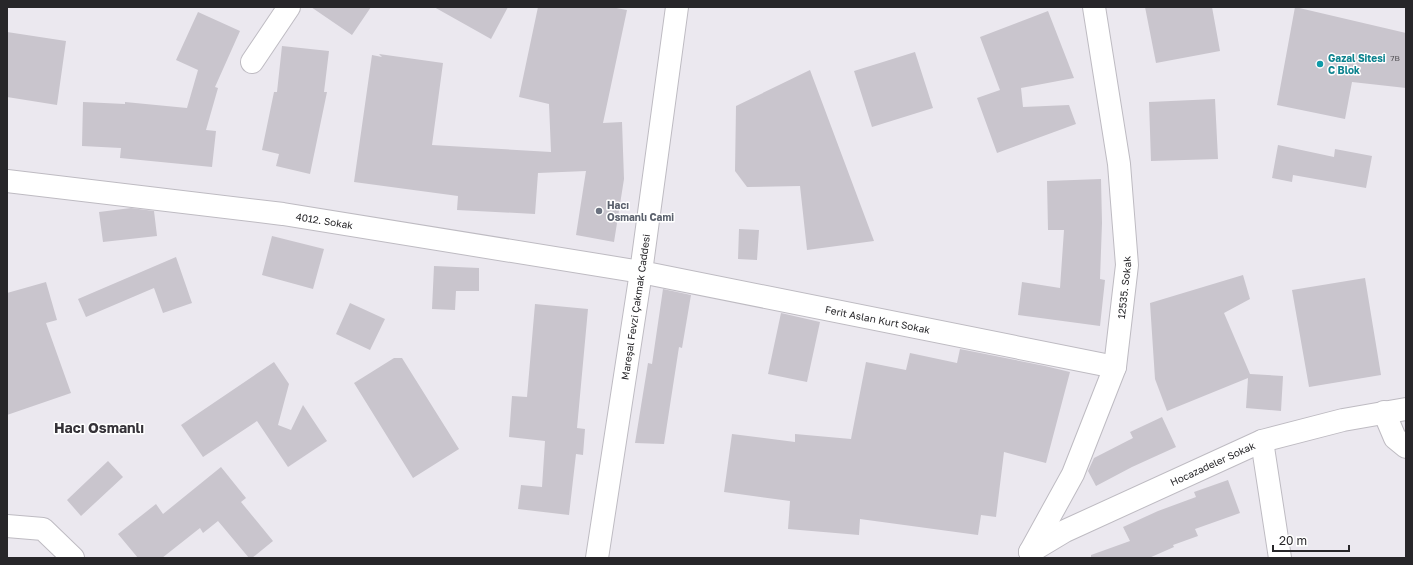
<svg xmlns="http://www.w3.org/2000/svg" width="1413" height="565" viewBox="0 0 1413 565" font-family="'Golos Text',sans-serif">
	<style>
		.building { fill: #c9c5cd }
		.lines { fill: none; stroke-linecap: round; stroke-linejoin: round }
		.street-casing { stroke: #bebbc2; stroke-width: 24 }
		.street { stroke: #fff; stroke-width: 22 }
		.culture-dot { fill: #0f9aa8; stroke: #fff; stroke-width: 1.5 }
		.worship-dot { fill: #6b7280; stroke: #fff; stroke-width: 1.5 }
		.labels { text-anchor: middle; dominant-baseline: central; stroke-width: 3; stroke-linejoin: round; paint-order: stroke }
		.number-label { font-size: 8px; fill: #504e52 }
		.culture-label { font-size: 10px; font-weight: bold; fill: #0d838f; stroke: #fff; text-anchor: start }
		.worship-label { font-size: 10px; font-weight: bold; fill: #5b616d; stroke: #fff; text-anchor: start }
		.street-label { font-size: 10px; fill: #272629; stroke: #fff }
		.district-label { font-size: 14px; font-weight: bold; fill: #353238; stroke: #fff }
	</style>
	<rect width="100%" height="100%" fill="#ebe8ef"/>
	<path class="building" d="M 311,7 L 371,7 L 352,35 Z
		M 434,7 L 508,7 L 491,39 Z
		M 538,7 L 611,7 L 627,10 L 603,123 L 622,122 L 624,179 L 614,242 L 576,235 L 586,171 L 538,173 L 535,214 L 457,210 L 458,196 L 354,182 L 372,55 L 382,57 L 379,54 L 443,63 L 432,145 L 551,152 L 549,104 L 519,97 Z
		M 1145,7 L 1212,7 L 1220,51 L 1156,63 Z
		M 1295,7 L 1406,33 L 1406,88 L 1352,82 L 1345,119 L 1277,105 Z
		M 1048,11 L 1074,78 L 1021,88 L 1023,107 L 1069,105 L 1076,124 L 997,153 L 977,98 L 1000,90 L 980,37 Z
		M 198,12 L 240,31 L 215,87 L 218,88 L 206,130 L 216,131 L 212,167 L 120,158 L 121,148 L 82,146 L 83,102 L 125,104 L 125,102 L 187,108 L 198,70 L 176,60 Z
		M 7,32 L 66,41 L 57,105 L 7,97 Z
		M 282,46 L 329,51 L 324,92 L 327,92 L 310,174 L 276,166 L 279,154 L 262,150 L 274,92 L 277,92 Z
		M 915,52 L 933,108 L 872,127 L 854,71 Z
		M 810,70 L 874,241 L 807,250 L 800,186 L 747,187 L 735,171 L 736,106 Z
		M 1215,99 L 1218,159 L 1151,161 L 1149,102 Z
		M 1278,145 L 1334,157 L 1335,149 L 1372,156 L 1366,188 L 1293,175 L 1292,182 L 1272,178 Z
		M 1101,179 L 1102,223 L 1100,279 L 1105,280 L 1100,326 L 1018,315 L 1022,282 L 1060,288 L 1064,230 L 1048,230 L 1047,181 Z
		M 131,208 L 154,211 L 157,236 L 103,242 L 99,212 Z
		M 739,229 L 759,230 L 757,260 L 738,259 Z
		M 272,236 L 324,249 L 313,289 L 262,275 Z
		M 176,257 L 192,303 L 163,313 L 154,288 L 86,317 L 78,299 Z
		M 434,266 L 479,268 L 479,291 L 456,291 L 455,310 L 432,309 Z
		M 1243,275 L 1250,299 L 1224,313 L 1250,374 L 1283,376 L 1281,411 L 1246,408 L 1248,378 L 1167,411 L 1155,379 L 1150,303 Z
		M 1365,278 L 1381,375 L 1309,387 L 1292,290 Z
		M 46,282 L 57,320 L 46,323 L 71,393 L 7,415 L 7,293 Z
		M 663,289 L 691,295 L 682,348 L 679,347 L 664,444 L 635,443 L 648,363 L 652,364 Z
		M 350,303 L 385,319 L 370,350 L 336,334 Z
		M 535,304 L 588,309 L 577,428 L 585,429 L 583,455 L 576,454 L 569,515 L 518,509 L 521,485 L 542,487 L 545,441 L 509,437 L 512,396 L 527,397 Z
		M 781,313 L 820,322 L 807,382 L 768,374 Z
		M 960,349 L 1045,366 L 1070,372 L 1046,463 L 1004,452 L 996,517 L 981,515 L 978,535 L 860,519 L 859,535 L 788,529 L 790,501 L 724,492 L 732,434 L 795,442 L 795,434 L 851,439 L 866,362 L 906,370 L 910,353 L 957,363 Z
		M 394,358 L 402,358 L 459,449 L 413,478 L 354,383 Z
		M 274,362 L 289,384 L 278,425 L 291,430 L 303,405 L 327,441 L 288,467 L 257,421 L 203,457 L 181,425 Z
		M 1162,417 L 1176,447 L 1132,467 L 1096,486 L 1088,471 L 1094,458 L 1133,438 L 1130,432 Z
		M 108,461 L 123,477 L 81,516 L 67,500 Z
		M 221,467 L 246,498 L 241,502 L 273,541 L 252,558 L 249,558 L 218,521 L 203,533 L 200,528 L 162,558 L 138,558 L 118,534 L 156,504 L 163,514 Z
		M 1228,480 L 1240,513 L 1195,529 L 1198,536 L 1173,545 L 1174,547 L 1149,558 L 1091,558 L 1091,555 L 1130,541 L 1123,527 L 1158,511 L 1196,497 L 1194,492 Z"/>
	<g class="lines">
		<g class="street-casing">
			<g id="street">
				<path d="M 252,62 L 289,7"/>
				<path id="s1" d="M 7,181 L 283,214 L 641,272 L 1115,367"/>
				<path d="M 1384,412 L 1395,438 L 1406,447"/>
				<path d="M 1262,441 L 1280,558"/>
				<path d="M 7,526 L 43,529 L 73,558"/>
				<path id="s2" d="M 1030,552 L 1073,474 L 1115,367 L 1127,265 L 1119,164 L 1094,7"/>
				<path id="s3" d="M 1030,552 L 1065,531 L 1262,441 L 1343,420 L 1406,409"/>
				<path id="s4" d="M 597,558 L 641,272 L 677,7"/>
			</g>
		</g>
		<use href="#street" class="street"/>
	</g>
	<circle class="culture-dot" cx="1320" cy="64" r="4"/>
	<circle class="worship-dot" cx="599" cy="211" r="4"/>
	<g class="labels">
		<g class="number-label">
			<text x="1395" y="58">7B</text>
		</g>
		<g class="culture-label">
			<text x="1328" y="58">Gazal Sitesi<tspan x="1328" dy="12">C Blok</tspan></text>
		</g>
		<g class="worship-label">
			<text x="607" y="205">Hacı<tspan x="607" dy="12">Osmanlı Cami</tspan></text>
		</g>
		<g class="street-label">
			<text stroke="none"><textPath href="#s1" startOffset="320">4012. Sokak</textPath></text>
			<text stroke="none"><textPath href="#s2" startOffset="284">12535. Sokak</textPath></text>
			<text stroke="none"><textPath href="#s4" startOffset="254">Mareşal Fevzi Çakmak Caddesi</textPath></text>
			<text stroke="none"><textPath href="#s1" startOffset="882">Ferit Aslan Kurt Sokak</textPath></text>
			<text stroke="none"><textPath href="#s3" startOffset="203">Hocazadeler Sokak</textPath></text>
		</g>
		<g class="district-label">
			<text x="99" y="427">Hacı Osmanlı</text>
		</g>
	</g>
	<rect width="1413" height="565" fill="none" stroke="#272629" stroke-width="16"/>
	<path d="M1273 545v6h76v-6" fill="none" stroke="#272629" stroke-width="2"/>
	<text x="1279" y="545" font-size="12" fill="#272629" stroke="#ffffff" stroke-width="3" paint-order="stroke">20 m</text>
</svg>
